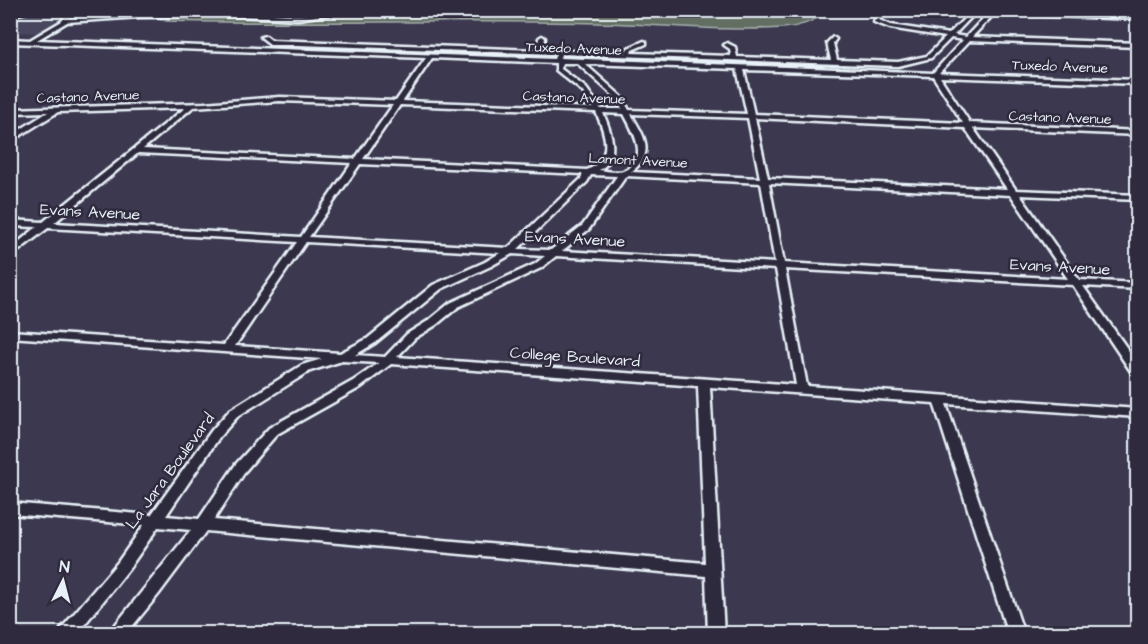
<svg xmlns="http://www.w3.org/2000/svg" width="1148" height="644" viewBox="0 0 1148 644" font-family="'Architects Daughter',sans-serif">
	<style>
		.built { fill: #49465e }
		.green { fill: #646e62; stroke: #a6b0ad; stroke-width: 1.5 }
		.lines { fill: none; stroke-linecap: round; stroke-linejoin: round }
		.minor-casing { stroke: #e8f1f8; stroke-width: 5 }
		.secondary-casing { stroke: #e8f1f8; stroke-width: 5 }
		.minor { fill: #2f2a3d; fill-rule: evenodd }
		.secondary { fill: #2f2a3d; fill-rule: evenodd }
		.labels { text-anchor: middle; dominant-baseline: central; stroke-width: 5; stroke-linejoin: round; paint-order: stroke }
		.far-street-label { font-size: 14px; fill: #e8f1f8; stroke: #2f2a3d }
		.street-label { font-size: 16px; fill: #e8f1f8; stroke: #2f2a3d }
	</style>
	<rect width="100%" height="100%" fill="#3c384f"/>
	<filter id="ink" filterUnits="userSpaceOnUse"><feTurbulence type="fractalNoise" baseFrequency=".0167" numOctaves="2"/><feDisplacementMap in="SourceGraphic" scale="12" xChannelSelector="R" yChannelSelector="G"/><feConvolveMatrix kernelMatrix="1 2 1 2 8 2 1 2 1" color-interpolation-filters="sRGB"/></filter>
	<g filter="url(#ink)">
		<path class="built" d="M 45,11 L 61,11 L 60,16 L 50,26 L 38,33 L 11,32 L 11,15 Z"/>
		<path class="green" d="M 180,10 L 829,11 C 815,21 801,27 783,28 C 721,32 659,24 597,23 C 453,19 310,25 166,21 Z"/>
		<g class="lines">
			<g class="minor-casing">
				<path id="minor" d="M 68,10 L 73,10 L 69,18 L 140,13 L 259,10 L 277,14 L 298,15 L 336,11 L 339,13 L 298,19 L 234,16 L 140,17 L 67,22 L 37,40 L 554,59 L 556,54 L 270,44 L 261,37 L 266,36 L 271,40 L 537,50 L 539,38 L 542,36 L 545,38 L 543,50 L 625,53 L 628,48 L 644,41 L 646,42 L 646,44 L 632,50 L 631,53 L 731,56 L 730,49 L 724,45 L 727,43 L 735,47 L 737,57 L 831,60 L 827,43 L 833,37 L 836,39 L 833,43 L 837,60 L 898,62 L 927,56 L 946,37 L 890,28 L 874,22 L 876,16 L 889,10 L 897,10 L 880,18 L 879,20 L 891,25 L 949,34 L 973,10 L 978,10 L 954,35 L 966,37 L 991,10 L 1138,15 L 1138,19 L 994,14 L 972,37 L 1138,43 L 1138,47 L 969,41 L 939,73 L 1138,80 L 1138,84 L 940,77 L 970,123 L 1138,131 L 1138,135 L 973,128 L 1016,190 L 1138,195 L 1138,200 L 1020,195 L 1079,280 L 1138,283 L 1138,289 L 1083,286 L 1138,364 L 1138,377 L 1134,376 L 1073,285 L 785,269 L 807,386 L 1138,409 L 1138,417 L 946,404 L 1024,634 L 1008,634 L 934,403 L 710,387 L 724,634 L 708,634 L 706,576 L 206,531 L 158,595 L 126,634 L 108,634 L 191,530 L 158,527 L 128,570 L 77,634 L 59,634 L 61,629 L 118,562 L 144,525 L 10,514 L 10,503 L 151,515 L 212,430 L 230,410 L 302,365 L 322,359 L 10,337 L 10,331 L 224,345 L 297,242 L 48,228 L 10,257 L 10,249 L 37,227 L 10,226 L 10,220 L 43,222 L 185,108 L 58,112 L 10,142 L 10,136 L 48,112 L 10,113 L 10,109 L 204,103 L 280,97 L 396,101 L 426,58 L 10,43 L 10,39 L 30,40 L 62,21 ZM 951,38 L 963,40 L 933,73 L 560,58 L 561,54 L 898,66 L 931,58 ZM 432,58 L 556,63 L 556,70 L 582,91 L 594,108 L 403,101 ZM 562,63 L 577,63 L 616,98 L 622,109 L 601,109 L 586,88 L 561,69 ZM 585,64 L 737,69 L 747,114 L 629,110 L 621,96 ZM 744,70 L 933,76 L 963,123 L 754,114 ZM 280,101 L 393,105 L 355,159 L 143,149 L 193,107 ZM 400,105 L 596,112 C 606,135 614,158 587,170 L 363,159 ZM 603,113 L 624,114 C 633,131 651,160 623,171 C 617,173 606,171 599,170 C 621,158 611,131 603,113 ZM 631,114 L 748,118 L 760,178 L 631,172 C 656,153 644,136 631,114 ZM 755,118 L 965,128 L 1007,189 L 768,178 ZM 138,153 L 352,163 L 301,237 L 54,223 ZM 360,164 L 583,174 L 581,179 L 508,248 L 309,237 ZM 591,175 L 617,176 L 583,225 L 551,250 L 518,249 L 587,182 ZM 626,176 L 761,183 L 775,263 L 562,251 L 589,229 ZM 769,183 L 1011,195 L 1068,279 L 784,263 ZM 306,242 L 500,253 L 485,262 L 433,285 L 367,339 L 340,353 L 235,346 ZM 512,254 L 545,256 L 535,264 L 450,303 L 428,321 L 407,334 L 385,357 L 355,355 L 375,343 L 441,289 L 491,266 ZM 556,256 L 776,269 L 796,385 L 397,357 L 415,338 L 436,325 L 458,307 L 541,268 ZM 342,361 L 379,363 L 353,381 L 269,428 L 236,464 L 199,519 L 166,516 L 220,436 L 238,416 L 310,371 ZM 391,364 L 698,386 L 705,563 L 214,520 L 246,470 L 277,434 L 361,387 Z
					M 357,10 L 390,12 L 393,14 L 390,16 L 353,12 Z"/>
			</g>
			<g class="secondary-casing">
				<path id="secondary" d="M 35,10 L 10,16 L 10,12 Z"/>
			</g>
			<use href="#minor" class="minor"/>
			<use href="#secondary" class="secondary"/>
		</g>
	</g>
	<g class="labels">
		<g class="far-street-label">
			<text transform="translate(574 49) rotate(2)">Tuxedo Avenue</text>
			<text transform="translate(1060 67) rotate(2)">Tuxedo Avenue</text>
			<text transform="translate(88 97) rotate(-2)">Castano Avenue</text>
			<text transform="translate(574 98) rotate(2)">Castano Avenue</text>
			<text transform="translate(1060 118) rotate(2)">Castano Avenue</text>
			<text transform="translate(638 161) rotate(3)">Lamont Avenue</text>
		</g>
		<g class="street-label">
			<text transform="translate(90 212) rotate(3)">Evans Avenue</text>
			<text transform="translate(575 239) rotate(3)">Evans Avenue</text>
			<text transform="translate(1060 267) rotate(3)">Evans Avenue</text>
			<text transform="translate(575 357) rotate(4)">College Boulevard</text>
			<text transform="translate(170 471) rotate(-54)">La Jara Boulevard</text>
		</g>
	</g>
	<rect width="1148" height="644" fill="none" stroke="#2f2a3d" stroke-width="36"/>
	<rect x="18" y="18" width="1112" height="608" fill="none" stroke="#e8f1f8" stroke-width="2" filter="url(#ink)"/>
	<g transform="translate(63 581) rotate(6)" stroke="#2f2a3d" stroke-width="4.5" paint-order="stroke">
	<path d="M0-4.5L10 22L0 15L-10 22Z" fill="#e8f1f8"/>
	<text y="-9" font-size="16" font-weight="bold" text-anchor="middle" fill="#e8f1f8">N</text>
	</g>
</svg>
